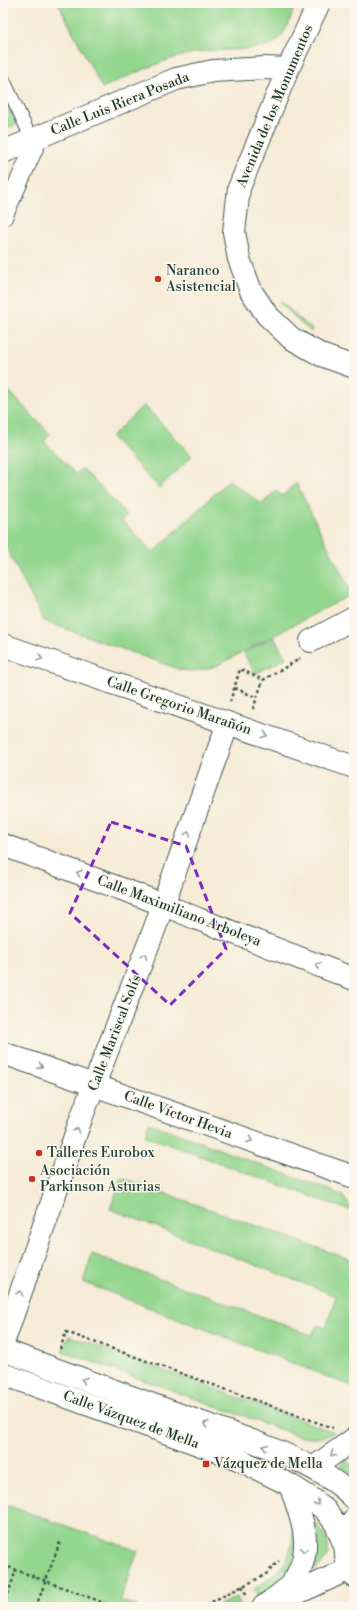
<svg xmlns="http://www.w3.org/2000/svg" width="357" height="1610" viewBox="0 0 357 1610" font-family="'Libre Bodoni',serif">
	<style>
		.green { fill: #93d68e; stroke: #598a61 }
		.lines { fill: none; stroke-linecap: round; stroke-linejoin: round }
		.service-casing { stroke: #3f574c; stroke-width: 14 }
		.pedestrian-casing { stroke: #3f574c; stroke-width: 20 }
		.minor-casing { stroke: #3f574c; stroke-width: 24 }
		.secondary-casing { stroke: #3f574c; stroke-width: 24 }
		.path { stroke: #3f574c; stroke-width: 2.5; stroke-dasharray: 3 3; stroke-linecap: butt }
		.service { stroke: #fff; stroke-width: 12 }
		.pedestrian { stroke: #fff; stroke-width: 18 }
		.minor { stroke: #fff; stroke-width: 22 }
		.secondary { stroke: #fff; stroke-width: 22 }
		.oneway { stroke: #8f9e9a }
		.marked { fill: none; stroke: #7b2cbf; stroke-width: 3; stroke-dasharray: 8 5; stroke-linejoin: round }
		.poi-dot { fill: #c8321e; stroke: #fbf7ec; stroke-width: 1.5 }
		.labels { text-anchor: middle; dominant-baseline: central; stroke-width: 3; stroke-linejoin: round; paint-order: stroke }
		.street-label { font-size: 14px; fill: #1f3d34; stroke: #fbf7ec }
		.poi-label { font-size: 14px; fill: #1f3d34; stroke: #fbf7ec; text-anchor: start }
	</style>
	<rect width="100%" height="100%" fill="#fbf7ec"/>
	<filter id="ink" filterUnits="userSpaceOnUse"><feTurbulence type="fractalNoise" baseFrequency=".025" numOctaves="2"/><feDisplacementMap in="SourceGraphic" scale="8" xChannelSelector="R" yChannelSelector="G"/><feConvolveMatrix kernelMatrix="1 2 1 2 8 2 1 2 1" color-interpolation-filters="sRGB"/></filter>
	<filter id="wash" filterUnits="userSpaceOnUse"><feTurbulence type="fractalNoise" baseFrequency=".012" numOctaves="4" result="noise"/><feDisplacementMap in="SourceGraphic" scale="16" xChannelSelector="R" yChannelSelector="G"/><feGaussianBlur stdDeviation="0.9" result="paint"/><feColorMatrix in="noise" values="0 0 0 0 0 0 0 0 0 0 0 0 0 0 0 0 0 1.4 0 .05"/><feComposite in="paint" operator="in"/></filter>
	<g filter="url(#wash)">
		<rect width="100%" height="100%" fill="#f6ebd6"/>
		<path class="green" d="M 58,3 L 296,3 C 292,13 286,34 277,41 C 260,53 215,48 193,53 C 161,60 131,75 102,88 Z
			M 3,96 L 17,124 L 3,130 Z
			M 282,301 L 298,318 L 312,329 L 311,332 L 297,320 L 280,303 Z
			M 3,385 L 50,434 L 44,441 L 76,474 L 82,468 L 127,515 L 122,520 L 153,553 L 229,480 L 262,504 L 276,490 L 282,496 L 296,483 L 352,594 L 218,665 C 205,670 195,672 181,670 L 44,621 L 3,542 Z
			M 144,405 L 192,456 L 159,488 L 111,437 Z
			M 274,637 L 286,658 L 255,674 L 244,653 Z
			M 149,1123 L 342,1195 L 354,1212 L 145,1136 Z
			M 122,1178 L 352,1260 L 354,1387 L 83,1282 L 92,1254 L 312,1335 L 317,1325 L 326,1328 L 336,1296 L 110,1209 Z
			M 69,1336 L 334,1432 C 323,1440 311,1439 299,1436 L 62,1351 Z
			M 346,1461 L 354,1465 L 354,1475 L 338,1467 Z
			M 3,1504 L 138,1551 L 120,1600 L 140,1607 L 3,1607 Z
			M 311,1517 C 333,1543 338,1557 304,1577 Z
			M 292,1524 L 298,1541 L 289,1572 L 260,1598 L 254,1589 C 282,1572 295,1557 292,1524 Z
			M 237,1597 L 241,1607 L 215,1607 Z"/>
	</g>
	<g filter="url(#ink)">
		<g class="lines">
			<g class="service-casing">
				<path id="service" d="M 3,78 L 32,140"/>
			</g>
			<g class="pedestrian-casing">
				<path id="pedestrian" d="M 3,217 L 39,137"/>
			</g>
			<g class="minor-casing">
				<path id="minor" d="M 319,3 L 288,69 L 239,188 L 234,232 L 239,259 L 251,291 L 267,315 L 291,338 L 321,355 L 354,367
					M 3,152 L 176,79 L 213,71 L 265,68 L 288,69
					M 311,641 L 354,618
					M 3,645 L 354,767
					M 3,845 L 162,904 L 198,919 L 354,979
					M 3,1053 L 354,1177
					M 3,1343 L 82,1116 L 154,930 L 228,723
					M 3,1350 C 64,1372 125,1395 186,1417 C 237,1436 316,1459 354,1498
					M 3,1374 L 234,1457 L 290,1485 L 312,1499 L 325,1510 L 336,1524 L 345,1546
					M 313,1468 L 354,1439
					M 280,1601 L 349,1569
					M 263,1607 C 272,1600 285,1592 292,1583 C 316,1551 302,1518 290,1485"/>
			</g>
			<g class="secondary-casing">
				<path id="secondary" d="M 354,1520 C 344,1539 342,1558 354,1576"/>
			</g>
			<path class="path" d="M 235,688 L 257,698
				M 230,702 L 240,669 L 263,680 L 298,660 L 300,658
				M 253,709 L 263,680
				M 60,1349 L 66,1332 L 333,1428
				M 3,1565 L 115,1607
				M 242,1586 L 247,1596
				M 6,1600 L 16,1570
				M 36,1607 L 60,1542
				M 201,1607 L 265,1575 L 279,1561"/>
			<use href="#service" class="service"/>
			<use href="#pedestrian" class="pedestrian"/>
			<use href="#minor" class="minor"/>
			<use href="#secondary" class="secondary"/>
		</g>
		<defs><path id="oneway-chevron" d="M-2-3.5L2.5 0L-2 3.5" fill="none" stroke-width="1.6" stroke-linecap="round" stroke-linejoin="round"/></defs>
		<g class="oneway">
			<use href="#oneway-chevron" transform="translate(40 658) rotate(19)"/>
			<use href="#oneway-chevron" transform="translate(265 735) rotate(20)"/>
			<use href="#oneway-chevron" transform="translate(188 834) rotate(-70)"/>
			<use href="#oneway-chevron" transform="translate(79 873) rotate(-160)"/>
			<use href="#oneway-chevron" transform="translate(144 956) rotate(-69)"/>
			<use href="#oneway-chevron" transform="translate(318 965) rotate(-159)"/>
			<use href="#oneway-chevron" transform="translate(40 1066) rotate(20)"/>
			<use href="#oneway-chevron" transform="translate(77 1130) rotate(-71)"/>
			<use href="#oneway-chevron" transform="translate(250 1140) rotate(20)"/>
			<use href="#oneway-chevron" transform="translate(20 1293) rotate(-71)"/>
			<use href="#oneway-chevron" transform="translate(84 1380) rotate(-160)"/>
			<use href="#oneway-chevron" transform="translate(206 1424) rotate(-160)"/>
			<use href="#oneway-chevron" transform="translate(265 1447) rotate(-159)"/>
			<use href="#oneway-chevron" transform="translate(333 1454) rotate(145)"/>
			<use href="#oneway-chevron" transform="translate(317 1503) rotate(42)"/>
			<use href="#oneway-chevron" transform="translate(304 1550) rotate(98)"/>
		</g>
	</g>
	<path class="marked" d="M 111,822 L 186,846 L 226,949 L 170,1005 L 70,913 Z"/>
	<g class="poi-dot">
		<circle cx="158" cy="279" r="4"/>
		<circle cx="39" cy="1153" r="4"/>
		<circle cx="32" cy="1179" r="4"/>
		<rect x="202" y="1460" width="8" height="8" rx="2"/>
	</g>
	<g class="labels">
		<g class="street-label">
			<text transform="translate(120 104) rotate(-22)">Calle Luis Riera Posada</text>
			<text transform="translate(275 106) rotate(-67)">Avenida de los Monumentos</text>
			<text transform="translate(179 706) rotate(19)">Calle Gregorio Marañón</text>
			<text transform="translate(179 911) rotate(21)">Calle Maximiliano Arboleya</text>
			<text transform="translate(115 1033) rotate(-69)">Calle Mariscal Solís</text>
			<text transform="translate(178 1115) rotate(20)">Calle Víctor Hevia</text>
			<text transform="translate(131 1420) rotate(20)">Calle Vázquez de Mella</text>
		</g>
		<g class="poi-label">
			<text x="166" y="271">Naranco<tspan x="166" dy="16">Asistencial</tspan></text>
			<text x="47" y="1153">Talleres Eurobox</text>
			<text x="40" y="1171">Asociación<tspan x="40" dy="16">Parkinson Asturias</tspan></text>
			<text x="214" y="1464">Vázquez de Mella</text>
		</g>
	</g>
	<rect width="357" height="1610" fill="none" stroke="#fbf7ec" stroke-width="16"/>
</svg>
